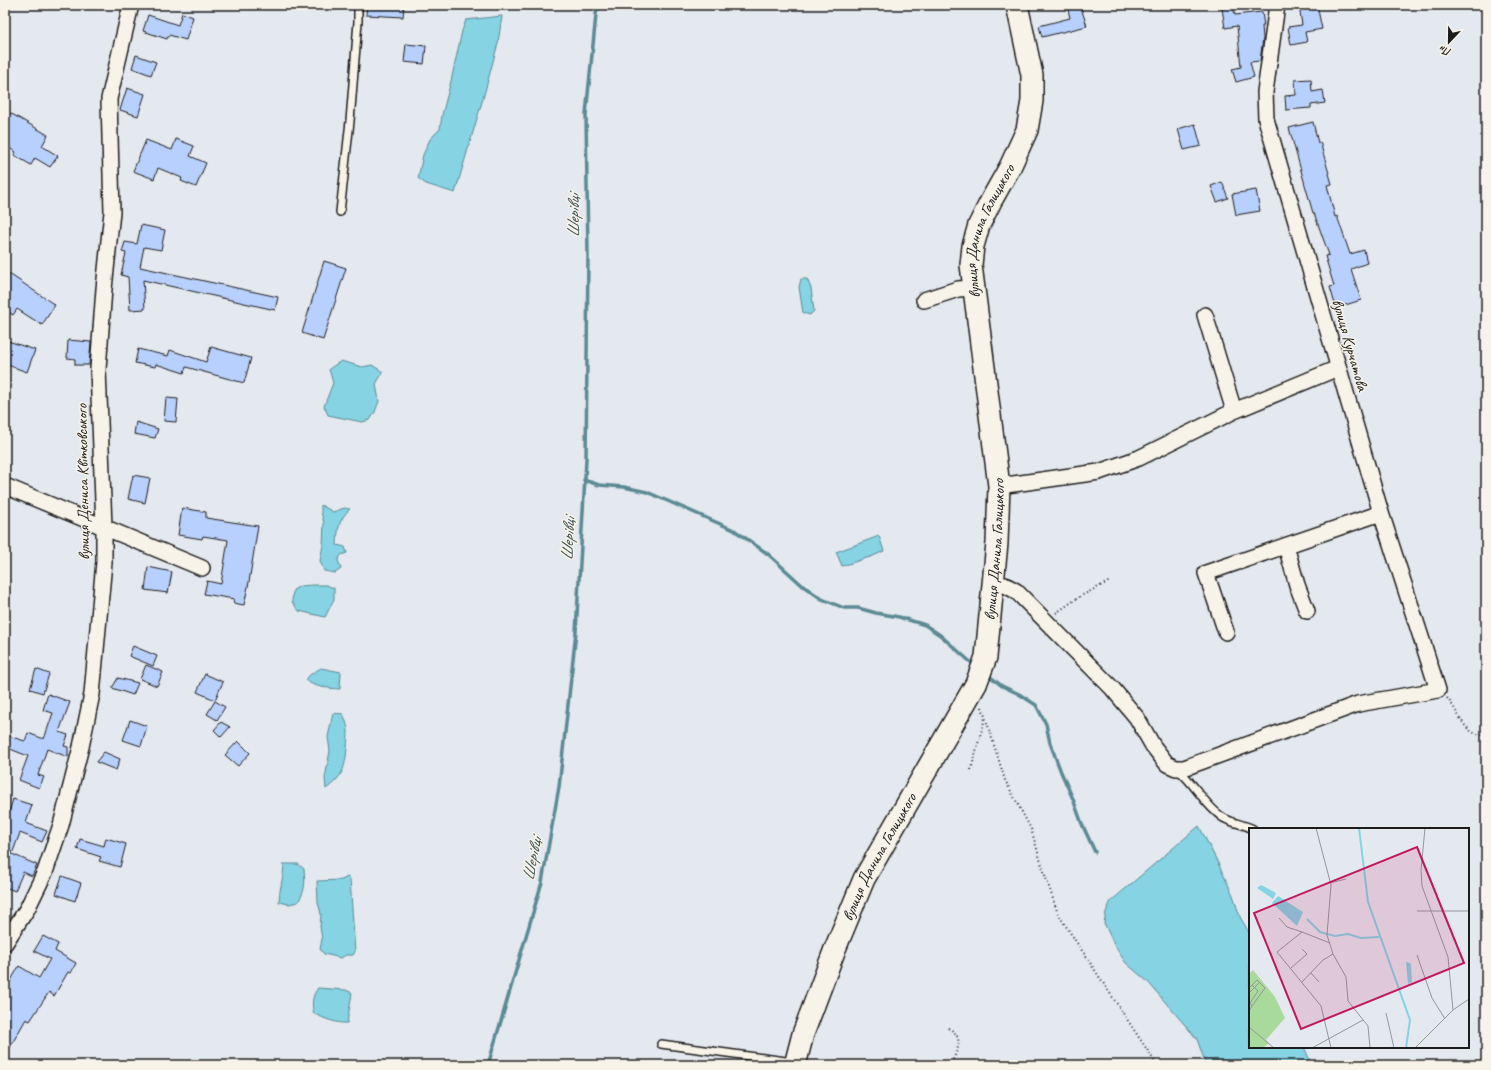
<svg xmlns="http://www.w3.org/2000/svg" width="1491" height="1070" viewBox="0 0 1491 1070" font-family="Caveat,sans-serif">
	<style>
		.water { fill: #85d3e3; stroke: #5b8a93 }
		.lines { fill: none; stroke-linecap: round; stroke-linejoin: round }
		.stream { stroke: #5b8a93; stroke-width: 3.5 }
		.building { fill: #b8d0fe; stroke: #1c1c1c }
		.lane-casing { stroke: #1c1c1c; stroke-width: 10 }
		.street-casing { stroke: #1c1c1c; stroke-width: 18 }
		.secondary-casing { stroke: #1c1c1c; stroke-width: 24 }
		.path { stroke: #1c1c1c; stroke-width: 2; stroke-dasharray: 1 3; stroke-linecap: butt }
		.lane { stroke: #f7f3e8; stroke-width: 7 }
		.street { stroke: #f7f3e8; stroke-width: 15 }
		.secondary { stroke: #f7f3e8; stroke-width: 21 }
		.labels { text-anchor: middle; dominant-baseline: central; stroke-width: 3; stroke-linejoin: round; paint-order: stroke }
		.street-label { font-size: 16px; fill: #1c1c1c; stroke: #f7f3e8 }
		.water-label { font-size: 17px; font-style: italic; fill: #3c5358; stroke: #f7f3e8 }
		.inset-river { fill: none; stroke: #85d3e3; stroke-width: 2 }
		.inset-road { fill: none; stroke: #94969b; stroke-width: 1 }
		.view { fill: #c2185b; fill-opacity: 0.15; stroke: #c2185b; stroke-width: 2 }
		.inset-edge { fill: none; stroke: #1c1c1c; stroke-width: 2 }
	</style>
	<rect width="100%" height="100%" fill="#e4e8ef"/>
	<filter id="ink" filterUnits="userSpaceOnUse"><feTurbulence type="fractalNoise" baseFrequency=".025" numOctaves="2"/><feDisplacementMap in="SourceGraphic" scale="8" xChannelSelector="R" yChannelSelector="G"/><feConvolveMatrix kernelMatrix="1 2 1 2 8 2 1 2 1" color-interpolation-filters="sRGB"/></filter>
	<g filter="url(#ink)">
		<path class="water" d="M 502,16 L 498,43 L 484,95 L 455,193 L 426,184 L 418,178 L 423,155 L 430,139 L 440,129 L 442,115 L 451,81 L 462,31 L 466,20 Z
			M 801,279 L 807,279 L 811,288 L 814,311 L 810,315 L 803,313 L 799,287 Z
			M 341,361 L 362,367 L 372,365 L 383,372 L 376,384 L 379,401 L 375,412 L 370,420 L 362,422 L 328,415 L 324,406 L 333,383 L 329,369 Z
			M 321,505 L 333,512 L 344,508 L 350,509 C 338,520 338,529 337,545 L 345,547 L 347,553 L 341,555 L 338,560 L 341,569 L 335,573 L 324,571 L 320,561 L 323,545 L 324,523 L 321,512 Z
			M 879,536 L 884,551 L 873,556 L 842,566 L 836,552 Z
			M 312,585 L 326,585 L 334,588 L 334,599 L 325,617 L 299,611 L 292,602 L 293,590 L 300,586 Z
			M 321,668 L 341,672 L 340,689 C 328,688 316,688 305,680 L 311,674 Z
			M 333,713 L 343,714 C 350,730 348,732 347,748 C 345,769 343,776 326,789 L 325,778 L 330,751 L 328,737 Z
			M 1199,826 L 1216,859 L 1233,895 L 1240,917 L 1250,934 L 1250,1047 L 1304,1047 L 1312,1065 L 1206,1065 L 1197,1039 L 1147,981 L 1126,963 L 1118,951 L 1112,940 L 1104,923 L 1106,912 L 1111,901 Z
			M 284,864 L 298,864 L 304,869 C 305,883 306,890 298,902 L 289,904 L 279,902 C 279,889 284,877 284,864 Z
			M 347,877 L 350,879 L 355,952 L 353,955 L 346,955 L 341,958 L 324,954 L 320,949 L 322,939 L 320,927 L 321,914 L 318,902 L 317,881 L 342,880 Z
			M 318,988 L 346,990 L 352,993 L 347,1023 C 336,1024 324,1018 314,1014 C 311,1004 312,996 318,988 Z"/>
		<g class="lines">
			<path class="stream" d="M 584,480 L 599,485 L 624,487 L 647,492 L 734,530 L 768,554 L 803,586 L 822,599 L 844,608 L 858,608 L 876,613 L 899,617 L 925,625 L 940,635 L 975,666
				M 987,674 L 1002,686 L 1019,694 L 1036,705 L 1046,724 L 1050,743 L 1061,772 L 1073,799 L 1082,824 L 1095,852
				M 488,1065 L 542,882 L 559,787 L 576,632 L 586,460 L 588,255 L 586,114 L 597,5"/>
		</g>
		<path class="building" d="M 367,5 L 404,5 L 403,17 L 366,15 Z
			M 1067,5 L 1080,5 L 1087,26 L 1042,37 L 1039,26 L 1070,18 Z
			M 1299,5 L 1317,5 L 1322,29 L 1305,32 L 1307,42 L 1291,45 L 1288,27 L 1302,25 Z
			M 1233,6 L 1235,15 L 1262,12 L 1264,26 L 1262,26 L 1263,38 L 1260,61 L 1250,62 L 1254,77 L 1236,82 L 1232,69 L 1241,67 L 1237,26 L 1225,28 L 1222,8 Z
			M 182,13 L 193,17 L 186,40 L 169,35 L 167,39 L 143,31 L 148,15 L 178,25 Z
			M 406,44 L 426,46 L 424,64 L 404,62 Z
			M 136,55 L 156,62 L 151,75 L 132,68 Z
			M 1311,79 L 1312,92 L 1323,90 L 1325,103 L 1311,105 L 1311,108 L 1286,110 L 1285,96 L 1296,95 L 1295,80 Z
			M 127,88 L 145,94 L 138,116 L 120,110 Z
			M 5,110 L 48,135 L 42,146 L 58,156 L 50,167 L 35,158 L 31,165 L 14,155 L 16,152 L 5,146 Z
			M 1313,122 L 1318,143 L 1320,142 L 1332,184 L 1327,185 L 1335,217 L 1337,216 L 1350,254 L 1364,250 L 1367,263 L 1351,269 L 1361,300 L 1336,308 L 1330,287 L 1334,286 L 1325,256 L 1329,255 L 1314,213 L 1313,213 L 1289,128 Z
			M 1195,124 L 1201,146 L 1184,150 L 1178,129 Z
			M 176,139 L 194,146 L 190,156 L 206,163 L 196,187 L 181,181 L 182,178 L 158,168 L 154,179 L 133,171 L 146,140 L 172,150 Z
			M 1222,182 L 1228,198 L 1217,202 L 1211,186 Z
			M 1256,190 L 1260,211 L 1236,215 L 1232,194 Z
			M 141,225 L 165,230 L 161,250 L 144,247 L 140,267 L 278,297 L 275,310 L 143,280 L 145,309 L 130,310 L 128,277 L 121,275 L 126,253 L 122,252 L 125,242 L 137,244 Z
			M 324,261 L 346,268 L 323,340 L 302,333 Z
			M 5,271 L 55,305 L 42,325 L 17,309 L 13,315 L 5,310 Z
			M 5,340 L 35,350 L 27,372 L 5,364 Z
			M 68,340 L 91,342 L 89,365 L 75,365 L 75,359 L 67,358 Z
			M 211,347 L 251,358 L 244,383 L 186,367 L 184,373 L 156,364 L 155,367 L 135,363 L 138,349 L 168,356 L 170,350 L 206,362 Z
			M 166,398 L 178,399 L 176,422 L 164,421 Z
			M 136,422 L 158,429 L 155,438 L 134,434 Z
			M 133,475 L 150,478 L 145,503 L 128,499 Z
			M 182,508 L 206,512 L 206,518 L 258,526 L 249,582 L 244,605 L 233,603 L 234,599 L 204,594 L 207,581 L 221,584 L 228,540 L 203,536 L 202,539 L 178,535 Z
			M 148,567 L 172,572 L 168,593 L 145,590 Z
			M 133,646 L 157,656 L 153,666 L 129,656 Z
			M 146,665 L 163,672 L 157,686 L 140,679 Z
			M 36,669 L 49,674 L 43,693 L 30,689 Z
			M 205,674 L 223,682 L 215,700 L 197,692 Z
			M 118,678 L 138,683 L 133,695 L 112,688 Z
			M 48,694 L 70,702 L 59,732 L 68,735 L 64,746 L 68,747 L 68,757 L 47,749 L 38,775 L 44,777 L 39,788 L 19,780 L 28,756 L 5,747 L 5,735 L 25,741 L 28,733 L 44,739 L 53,713 L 43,710 Z
			M 215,701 L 225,707 L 217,720 L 207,714 Z
			M 130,720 L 147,726 L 141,746 L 123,740 Z
			M 221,722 L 230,727 L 221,737 L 214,730 Z
			M 238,741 L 250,753 L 238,766 L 225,755 Z
			M 104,752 L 120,759 L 116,770 L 96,762 Z
			M 13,799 L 32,805 L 26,823 L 47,831 L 42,842 L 20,833 L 12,854 L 37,865 L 32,876 L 23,872 L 15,891 L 5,887 L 5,825 Z
			M 106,838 L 126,844 L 120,867 L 99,861 L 101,857 L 77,849 L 80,839 L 104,846 Z
			M 62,876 L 81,883 L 75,901 L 56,894 Z
			M 43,936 L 58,944 L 55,951 L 76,963 L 71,973 L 68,972 L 54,996 L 49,992 L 30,1021 L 26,1019 L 5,1056 L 5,982 L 9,984 L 19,966 L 39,978 L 50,959 L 34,951 Z"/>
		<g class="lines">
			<g class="lane-casing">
				<path id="lane" d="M 340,212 L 350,121 L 358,22 L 358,5
					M 1177,769 C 1195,783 1203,804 1222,817 C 1231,823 1243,824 1253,829
					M 661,1044 L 793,1062"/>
			</g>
			<g class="street-casing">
				<path id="street" d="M 924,300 L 958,289 L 973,288
					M 1205,315 L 1234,411
					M 5,486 L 202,568
					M 999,486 L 1099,472 L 1139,458 L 1234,411 L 1338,368
					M 1286,546 L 1297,585 L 1307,611
					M 994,585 L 1005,585 L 1016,591 L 1112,688 L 1137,718 L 1153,746 L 1167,764 L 1176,768 L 1184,768 L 1358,704 L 1438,690 L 1381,513 L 1266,119 L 1265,92 L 1277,5
					M 1226,632 L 1206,573 L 1381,513
					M 5,943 L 27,909 L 45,872 L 61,825 L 81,747 L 92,694 L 104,562 L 104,527 L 98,369 L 104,289 L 112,212 L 109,99 L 131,5"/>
			</g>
			<g class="secondary-casing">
				<g id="secondary">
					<path id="s1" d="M 795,1065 L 803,1034 L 835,949 L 864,879 L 976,684 L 986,657 L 997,543 L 999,486 L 971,265 L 973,246 L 979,225 L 992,199 L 1010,167 L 1027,130 L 1032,101 L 1032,75 L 1017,5"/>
				</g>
			</g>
			<path class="path" d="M 1056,613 L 1079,597 L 1110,581
				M 1447,698 C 1459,711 1464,738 1486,734
				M 982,707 L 1005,780 L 1031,829 L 1043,869 L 1058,914 L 1157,1065
				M 971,770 L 985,718
				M 948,1028 C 966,1037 957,1052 950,1065"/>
			<use href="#lane" class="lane"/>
			<use href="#street" class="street"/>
			<use href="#secondary" class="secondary"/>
		</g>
	</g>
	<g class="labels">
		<g class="street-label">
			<text stroke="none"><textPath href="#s1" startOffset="884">вулиця Данила Галицького</textPath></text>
			<text transform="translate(1350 345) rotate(74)">вулиця Курчатова</text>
			<text transform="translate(83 482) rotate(-91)">вулиця Дениса Квітковського</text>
			<text stroke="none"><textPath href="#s1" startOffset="560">вулиця Данила Галицького</textPath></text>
			<text stroke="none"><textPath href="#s1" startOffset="225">вулиця Данила Галицького</textPath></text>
		</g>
		<g class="water-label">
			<text transform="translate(573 216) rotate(-90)">Шерівці</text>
			<text transform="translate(568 539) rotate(-87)">Шерівці</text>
			<text transform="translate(532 859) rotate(-79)">Шерівці</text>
		</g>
	</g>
	<g transform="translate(1249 828)">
		<rect width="220" height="220" fill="#e4e8ef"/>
		<path d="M 4,142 L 26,169 L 36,190 L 17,212 L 20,215 L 14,220 L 0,220 L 0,146 Z" fill="#a8da9b"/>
		<path d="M 12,57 L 27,65 L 24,71 L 8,60 ZM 29,68 L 54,84 L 48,98 L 23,75 ZM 157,134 L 161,135 L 162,137 L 163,154 L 159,156 Z" fill="#85d3e3"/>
		<path class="inset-river" d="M 110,0 L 119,74 L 161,192 L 157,220M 58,91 L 71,104 L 86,108 L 99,106 L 112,110 L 130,109"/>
		<path class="inset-road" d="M 67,0 L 82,57 L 78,107 L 84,126 L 97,149 L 99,173 L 119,198 L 121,220M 176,0 L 172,42 L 173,58 L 199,129 L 204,182M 81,55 L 97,51M 168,83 L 220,83M 30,90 L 38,99 L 53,104M 81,115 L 53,104 L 28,124 L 72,178 L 82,220M 168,127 L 183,170 L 196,191M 42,140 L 58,126 L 53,121M 62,145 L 70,154M 53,154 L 74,132 L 84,126M 0,160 L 8,152 L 16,160 L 3,178M 0,165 L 10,155M 0,183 L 3,178 L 1,175 L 9,163 L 3,157M 137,185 L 145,220M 0,199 L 25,220M 63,220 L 114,192M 166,220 L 204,182 L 220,171"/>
		<path class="view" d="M 168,19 L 215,135 L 52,201 L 5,85 Z"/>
		<rect width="220" height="220" class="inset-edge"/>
	</g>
	<rect width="1491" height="1070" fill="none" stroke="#f7f3e8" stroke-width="20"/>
	<rect x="10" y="10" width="1471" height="1050" fill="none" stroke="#1c1c1c" stroke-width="1.5" filter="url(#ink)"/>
	<g transform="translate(1449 42) rotate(202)" stroke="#f7f3e8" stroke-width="3" paint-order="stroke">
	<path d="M0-3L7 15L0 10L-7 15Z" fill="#1c1c1c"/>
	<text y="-6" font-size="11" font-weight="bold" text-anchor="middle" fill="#1c1c1c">Пн</text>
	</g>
</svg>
